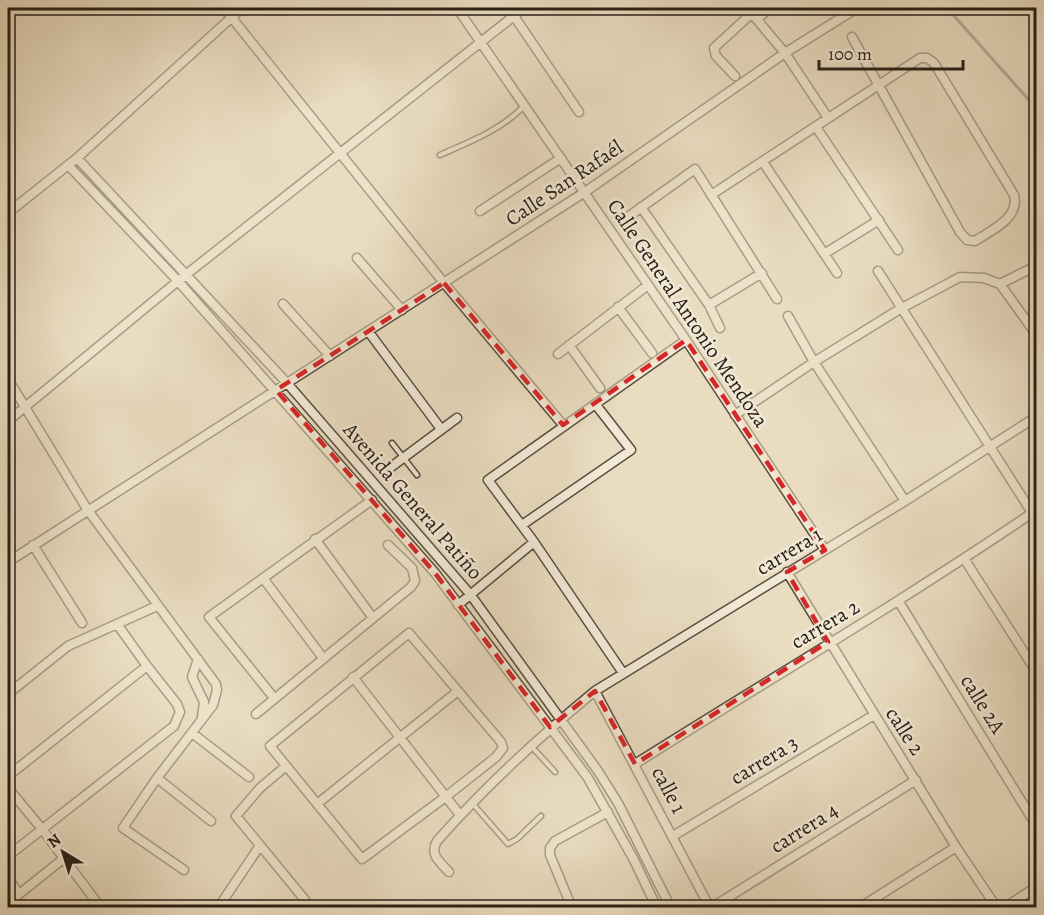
<svg xmlns="http://www.w3.org/2000/svg" width="1044" height="915" viewBox="0 0 1044 915" font-family="Alegreya,serif">
	<style>
		.lines { fill: none; stroke-linecap: round; stroke-linejoin: round }
		.stream { stroke: #6c7c77; stroke-width: 3 }
		.service-casing { stroke: #594f40; stroke-width: 7 }
		.minor-casing { stroke: #594f40; stroke-width: 11 }
		.service { stroke: #f1e8d6; stroke-width: 4 }
		.minor { stroke: #f1e8d6; stroke-width: 8 }
		.marked { fill: none; stroke: #d62828; stroke-width: 4.5; stroke-dasharray: 12 8; stroke-linejoin: round }
		.labels { text-anchor: middle; dominant-baseline: central; stroke-width: 5; stroke-linejoin: round; paint-order: stroke }
		.street-label { font-size: 21px; fill: #292016; stroke: #f1e8d6 }
	</style>
	<rect width="100%" height="100%" fill="#e9dcc0"/>
	<filter id="stains"><feTurbulence type="fractalNoise" baseFrequency=".00333" numOctaves="4"/><feColorMatrix values="0 0 0 0 .2 0 0 0 0 .09 0 0 0 0 .02 0 0 0 .5 -.17"/></filter>
	<radialGradient id="worn" r=".72"><stop offset=".6" stop-color="#630" stop-opacity="0"/><stop offset="1" stop-color="#630" stop-opacity=".3"/></radialGradient>
	<g class="lines">
		<path class="stream" d="M 947,8 L 1036,108"/>
		<g class="service-casing">
			<path id="service" d="M 440,155 C 469,142 501,130 523,107
				M 392,443 L 417,475
				M 532,747 L 555,772
				M 473,804 L 508,844 L 517,839 L 541,816"/>
		</g>
		<g class="minor-casing">
			<path id="minor" d="M 224,8 L 444,283 L 563,425
				M 457,8 L 686,340 L 825,550
				M 747,8 L 785,53 L 828,118
				M 514,16 L 579,112
				M 757,19 L 770,8
				M 735,76 L 716,56 L 714,48 L 752,13
				M 816,127 L 898,250
				M 77,158 L 287,383 L 470,594 L 598,771 L 618,803 L 671,908
				M 763,162 L 837,273
				M 68,165 L 178,281 L 435,573 L 588,778 L 634,860 L 657,908
				M 711,195 L 920,58 L 927,58 L 934,63 L 1014,195 C 1020,218 992,230 975,241 L 967,240 L 960,232 L 852,37
				M 641,207 L 709,305 L 762,273
				M 480,211 L 561,158
				M 8,213 L 77,158 L 242,8
				M 625,219 L 695,169 L 777,299
				M 824,254 L 879,220
				M 357,258 L 402,310
				M 878,271 L 1036,519
				M 1000,284 L 1036,266
				M 283,304 L 330,356
				M 709,305 L 720,328
				M 618,307 L 652,353
				M 788,316 L 814,362 L 905,501
				M 368,331 L 441,429
				M 569,345 L 600,388
				M 558,354 L 648,285
				M 8,379 L 87,509 L 216,684 L 217,690 L 213,705 L 157,778 L 123,828 L 184,870
				M 735,415 L 814,362 L 900,309 L 960,277 L 984,278 L 1000,284 L 1036,334
				M 8,421 L 178,281 L 524,8
				M 391,467 L 457,418
				M 522,525 L 631,450 L 596,405
				M 315,539 L 373,618
				M 33,545 L 82,623
				M 965,560 L 1036,671
				M 8,562 L 585,192 L 785,53 L 857,8
				M 787,572 L 956,847 L 997,908
				M 263,578 L 323,658
				M 899,602 L 1036,825
				M 458,605 L 534,542
				M 117,624 L 147,666
				M 409,633 L 501,742 L 503,748 L 496,757 L 448,795 L 362,859 L 270,746 Z
				M 198,659 L 192,677 L 204,702 L 202,717
				M 623,673 L 534,542 L 488,480 L 686,340
				M 353,677 L 460,815
				M 595,691 L 710,908
				M 8,694 L 68,646 L 157,606
				M 274,698 L 209,617 L 372,500
				M 256,714 L 411,587 L 415,581 L 412,568 L 388,545
				M 192,733 L 249,777
				M 635,764 C 768,680 903,601 1032,513
				M 286,766 L 260,788 L 236,816 L 305,900
				M 8,776 L 147,666 L 177,704 L 180,712 L 174,726 L 8,856
				M 157,778 L 211,821
				M 8,788 L 42,829 L 101,908
				M 317,804 L 458,691
				M 673,836 L 874,715
				M 449,872 C 440,862 429,855 437,841 C 485,787 539,737 595,691 L 905,501 L 1036,417
				M 8,878 L 19,894
				M 8,903 L 63,859
				M 218,908 L 259,847
				M 572,908 L 550,855 L 550,848 L 555,841 L 608,812
				M 711,908 L 916,780
				M 859,908 L 956,847
				M 1004,908 L 1036,887"/>
		</g>
		<use href="#service" class="service"/>
		<use href="#minor" class="minor"/>
	</g>
	<path d="M0 0H1044V915H0ZM 444,283 L 563,425 L 686,340 L 825,550 L 787,572 L 828,642 L 635,764 L 595,691 L 550,727 L 435,573 L 276,390 Z" fill="#e9dcc0" fill-opacity=".55" fill-rule="evenodd"/>
	<path class="marked" d="M 444,283 L 563,425 L 686,340 L 825,550 L 787,572 L 828,642 L 635,764 L 595,691 L 550,727 L 435,573 L 276,390 Z"/>
	<g class="labels">
		<g class="street-label">
			<text transform="translate(564 183) rotate(-34)">Calle San Rafaél</text>
			<text transform="translate(688 313) rotate(56)">Calle General Antonio Mendoza</text>
			<text transform="translate(413 501) rotate(49)">Avenida General Patiño</text>
			<text transform="translate(789 551) rotate(-31)">carrera 1</text>
			<text transform="translate(825 624) rotate(-31)">carrera 2</text>
			<text transform="translate(983 704) rotate(58)">calle 2A</text>
			<text transform="translate(905 731) rotate(57)">calle 2</text>
			<text transform="translate(764 760) rotate(-31)">carrera 3</text>
			<text transform="translate(669 790) rotate(62)">calle 1</text>
			<text transform="translate(804 828) rotate(-32)">carrera 4</text>
		</g>
	</g>
	<rect width="1044" height="915" fill="none" stroke="#e9dcc0" stroke-width="30"/>
	<rect x="9" y="9" width="1026" height="897" fill="none" stroke="#292016" stroke-width="3"/>
	<rect x="15" y="15" width="1014" height="885" fill="none" stroke="#292016" stroke-width="1.5"/>
	<g transform="translate(63 852) rotate(322)" stroke="#f1e8d6" stroke-width="4.5" paint-order="stroke">
	<path d="M0-4.5L10 22L0 15L-10 22Z" fill="#292016"/>
	<text y="-9" font-size="16" font-weight="bold" text-anchor="middle" fill="#292016">N</text>
	</g>
	<path d="M819 60v9h144v-9" fill="none" stroke="#292016" stroke-width="3"/>
	<text x="828" y="60" font-size="18" fill="#292016" stroke="#f1e8d6" stroke-width="4.5" paint-order="stroke">100 m</text>
	<rect width="100%" height="100%" filter="url(#stains)"/>
	<rect width="100%" height="100%" fill="url(#worn)"/>
</svg>
